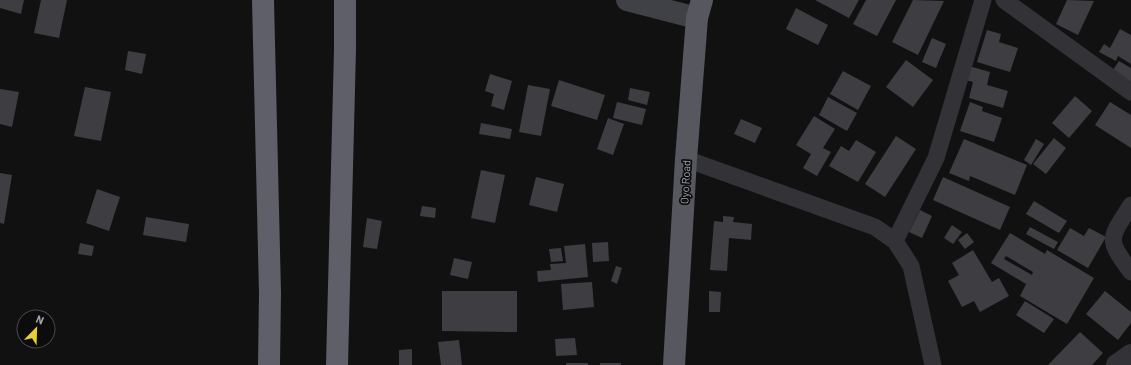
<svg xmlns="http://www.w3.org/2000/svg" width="1131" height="365" viewBox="0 0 1131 365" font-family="Barlow,sans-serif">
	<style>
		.building { fill: #3e3e42; fill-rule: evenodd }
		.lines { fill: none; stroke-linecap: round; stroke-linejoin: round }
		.minor { stroke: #323237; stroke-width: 17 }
		.tertiary { stroke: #323237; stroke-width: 22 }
		.secondary { stroke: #404147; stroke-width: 22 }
		.trunk { stroke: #56575f; stroke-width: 22 }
		.motorway { stroke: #5e5f68; stroke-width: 22 }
		.labels { text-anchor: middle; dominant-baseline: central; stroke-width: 3.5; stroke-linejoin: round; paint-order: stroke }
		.street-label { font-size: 11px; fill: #a3a5b3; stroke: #0c0c0d }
	</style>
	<rect width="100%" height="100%" fill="#111112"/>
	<path class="building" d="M 0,0 L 24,0 L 21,14 L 0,8 Z
		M 41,0 L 67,0 L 59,38 L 34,33 Z
		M 815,0 L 859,0 L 849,18 Z
		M 866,0 L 896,0 L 877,36 L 853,24 Z
		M 913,0 L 944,1 L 918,55 L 892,42 Z
		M 1067,0 L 1094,1 L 1078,35 L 1056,24 Z
		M 796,8 L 828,25 L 818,45 L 786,29 Z
		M 1120,29 L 1131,35 L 1131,64 L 1118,56 L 1116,61 L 1099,52 L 1104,44 L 1110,48 Z
		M 987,30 L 1001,34 L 999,42 L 1018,48 L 1010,72 L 977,62 Z
		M 932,38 L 946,44 L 936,68 L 922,62 Z
		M 128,51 L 146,54 L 142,74 L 125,70 Z
		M 906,60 L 933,80 L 913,107 L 886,87 Z
		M 1119,61 L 1131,68 L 1131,85 L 1111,73 Z
		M 969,66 L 990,72 L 987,85 L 1008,91 L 1003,108 L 969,98 L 973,82 L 965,80 Z
		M 843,71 L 871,86 L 858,110 L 830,94 Z
		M 490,74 L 512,81 L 504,110 L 491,106 L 494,94 L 485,91 Z
		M 559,80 L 605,95 L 597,120 L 551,106 Z
		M 528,85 L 550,89 L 541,136 L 519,132 Z
		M 85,87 L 111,92 L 101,141 L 74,136 Z
		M 630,88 L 650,92 L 647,105 L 628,100 Z
		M 0,89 L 19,92 L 12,127 L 0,124 Z
		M 1075,96 L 1092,111 L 1069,138 L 1052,123 Z
		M 828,97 L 857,113 L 847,131 L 819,115 Z
		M 617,102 L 646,109 L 642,125 L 613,118 Z
		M 970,102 L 983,107 L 982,111 L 1002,118 L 994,142 L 960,131 Z
		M 1110,102 L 1131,115 L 1131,148 L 1095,125 Z
		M 814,116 L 835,129 L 823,148 L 831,152 L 817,176 L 803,168 L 811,154 L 796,145 Z
		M 608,118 L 624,124 L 613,155 L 597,149 Z
		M 741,119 L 762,128 L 755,143 L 734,134 Z
		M 481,123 L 512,129 L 510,139 L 479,134 Z
		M 896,136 L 916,149 L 885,197 L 865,184 Z
		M 1054,138 L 1066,148 L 1046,174 L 1033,164 Z
		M 964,139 L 1027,165 L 1015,195 L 970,176 L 969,181 L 949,173 Z
		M 1036,139 L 1044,144 L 1031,165 L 1024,160 Z
		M 856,140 L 876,152 L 858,182 L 829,166 L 841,146 L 849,151 Z
		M 481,170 L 505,175 L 495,223 L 471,218 Z
		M 0,173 L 12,175 L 4,224 L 0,223 Z
		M 536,177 L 564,184 L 557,212 L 529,205 Z
		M 943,177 L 1010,207 L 1000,230 L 933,200 Z
		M 97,189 L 120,197 L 109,231 L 86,223 Z
		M 1034,201 L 1067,221 L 1059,233 L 1026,214 Z
		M 422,206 L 436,208 L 435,218 L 420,216 Z
		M 920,210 L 932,216 L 922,238 L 909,232 Z
		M 723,216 L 734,217 L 733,222 L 752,224 L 751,240 L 729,238 L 727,271 L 710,270 L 714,221 L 723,222 Z
		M 146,217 L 189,224 L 186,242 L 143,235 Z
		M 367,218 L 382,221 L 377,249 L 363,247 Z
		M 952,225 L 962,232 L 953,244 L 944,238 Z
		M 1030,227 L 1058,242 L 1054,249 L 1026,234 Z
		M 1070,228 L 1084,236 L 1089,228 L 1106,237 L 1088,268 L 1057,250 Z
		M 967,233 L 974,242 L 965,249 L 958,240 Z
		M 1010,233 L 1045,254 L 1047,250 L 1094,278 L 1067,324 L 1020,296 L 1026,284 L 991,263 ZM 1006,256 L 1033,272 L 1032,275 L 1004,259 Z
		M 608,242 L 609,261 L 593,262 L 592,243 Z
		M 80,243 L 94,246 L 92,256 L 78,254 Z
		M 585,244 L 588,277 L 538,282 L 537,271 L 551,270 L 550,264 L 566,263 L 564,246 Z
		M 561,248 L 563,261 L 551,262 L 549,249 Z
		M 973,250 L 992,282 L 999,278 L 1009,296 L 980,312 L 974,301 L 962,307 L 948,281 L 959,275 L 952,263 Z
		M 454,258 L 472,262 L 468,279 L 450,275 Z
		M 616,266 L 622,268 L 617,284 L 611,281 Z
		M 592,282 L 594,307 L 563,310 L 561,284 Z
		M 442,291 L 517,291 L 517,332 L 442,331 Z
		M 709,291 L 721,292 L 720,312 L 709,312 Z
		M 1105,291 L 1131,312 L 1131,323 L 1118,340 L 1086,314 Z
		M 1025,301 L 1054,319 L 1044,333 L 1016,315 Z
		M 1080,332 L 1103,353 L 1092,365 L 1048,365 Z
		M 575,338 L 577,355 L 556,356 L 555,339 Z
		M 459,340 L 462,365 L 441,365 L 438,342 Z
		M 412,349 L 412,365 L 399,365 L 399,350 Z
		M 566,363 L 588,363 L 588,365 L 566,365 Z
		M 600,363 L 621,363 L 621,365 L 600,365 Z"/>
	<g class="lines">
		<path class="minor" d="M 1004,0 L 1131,92
			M 686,159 L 875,227 L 895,241 L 911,266 L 933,365
			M 1131,205 C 1109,240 1106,238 1131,272
			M 895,241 L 936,158 L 983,0"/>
		<path class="tertiary" d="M 1117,365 L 1131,355"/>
		<path class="secondary" d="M 627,0 L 697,18"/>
		<path class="trunk" d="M 674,365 L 686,159 L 697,18 L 702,0"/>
		<path class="motorway" d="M 263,0 L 270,293 L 269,365
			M 337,365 L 345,49 L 345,0"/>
	</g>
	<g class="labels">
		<g class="street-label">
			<text transform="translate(685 182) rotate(-87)">Oyo Road</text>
		</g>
	</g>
	<g transform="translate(36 329) rotate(23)"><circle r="19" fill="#0c0c0d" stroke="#48494f"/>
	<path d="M0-3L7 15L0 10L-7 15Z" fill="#e9cf32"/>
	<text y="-6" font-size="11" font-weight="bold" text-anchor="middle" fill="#a3a5b3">N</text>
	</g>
</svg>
